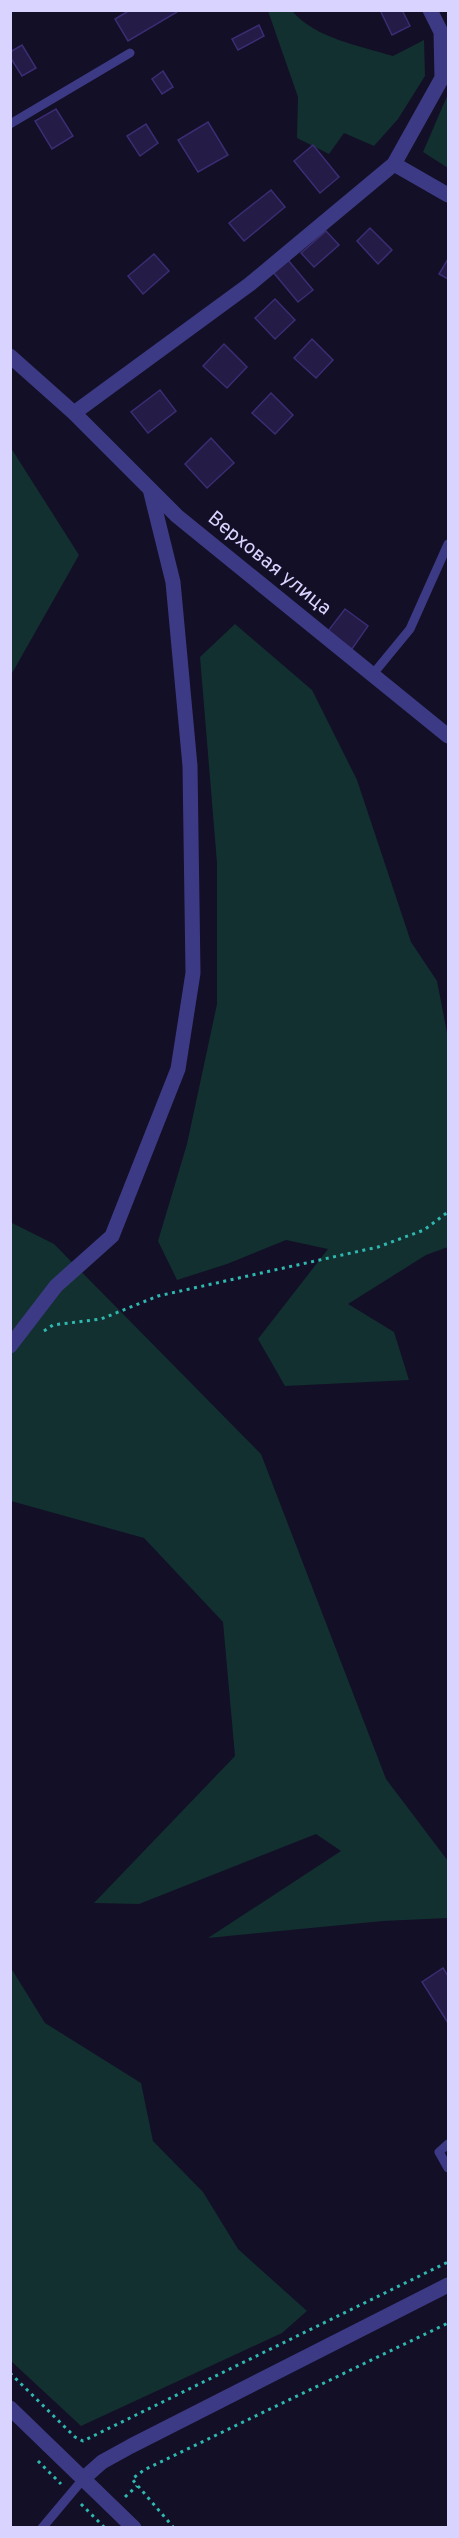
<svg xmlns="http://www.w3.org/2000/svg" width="459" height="2538" viewBox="0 0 459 2538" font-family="Overpass,sans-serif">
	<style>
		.green { fill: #12302f }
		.building { fill: #241b47; stroke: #3b2d73; stroke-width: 1.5 }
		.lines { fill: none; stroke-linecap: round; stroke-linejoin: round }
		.path { stroke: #2fb8b0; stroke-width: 3; stroke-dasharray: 3 4.5; stroke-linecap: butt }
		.lane { stroke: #3d3a85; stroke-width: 9 }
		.street { stroke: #3d3a85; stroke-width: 15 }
		.labels { text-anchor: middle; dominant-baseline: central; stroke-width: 6; stroke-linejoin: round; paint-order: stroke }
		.street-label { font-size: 20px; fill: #d9d4ff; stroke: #130f26 }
	</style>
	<rect width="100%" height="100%" fill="#130f26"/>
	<path class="green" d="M 268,11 L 292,11 C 315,38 360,46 393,56 L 424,40 L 425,76 L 398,119 L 374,146 L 344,133 L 329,154 L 297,138 L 298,97 Z
		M 448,94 L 448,168 L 423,152 Z
		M 11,448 L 79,555 L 11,675 Z
		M 235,624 L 312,690 L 357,780 L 411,942 L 437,981 L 448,1038 L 448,1247 L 426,1255 L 348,1304 L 394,1332 L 409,1380 L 285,1386 L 258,1339 L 328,1249 L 286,1240 L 227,1264 L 177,1280 L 158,1241 L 187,1144 L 217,1004 L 217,863 L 200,657 Z
		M 10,1222 L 54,1244 L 261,1454 L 386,1779 L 448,1861 L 448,1918 L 383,1921 L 208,1938 L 341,1851 L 316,1834 L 139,1904 L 94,1903 L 235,1756 L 223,1622 L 144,1538 L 11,1501 Z
		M 11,1968 L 45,2023 L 141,2083 L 153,2141 L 203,2192 L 238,2249 L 307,2311 L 282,2333 L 81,2426 L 11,2361 Z"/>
	<path class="building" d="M 130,10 L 176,10 L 177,12 L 128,41 L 115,19 Z
		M 380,10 L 402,10 L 410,26 L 392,35 Z
		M 259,25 L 264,36 L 238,50 L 232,39 Z
		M 22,45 L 36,68 L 22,76 L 10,57 L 10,52 Z
		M 163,71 L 173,87 L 162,94 L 152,79 Z
		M 56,109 L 73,136 L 52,149 L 35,121 Z
		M 208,122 L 228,155 L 198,172 L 178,140 Z
		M 146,124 L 158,143 L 140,156 L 127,136 Z
		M 313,145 L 339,177 L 320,193 L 294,161 Z
		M 271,190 L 285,207 L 244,241 L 229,223 Z
		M 370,228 L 392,250 L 378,264 L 357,241 Z
		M 326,231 L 339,245 L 314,267 L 301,253 Z
		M 154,254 L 169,271 L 143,294 L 128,276 Z
		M 448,259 L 448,279 L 439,274 Z
		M 288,260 L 313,290 L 298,302 L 273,272 Z
		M 275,299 L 295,320 L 275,339 L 255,318 Z
		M 312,339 L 333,360 L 316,378 L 294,358 Z
		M 224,344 L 247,367 L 227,388 L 203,366 Z
		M 160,390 L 176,411 L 148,433 L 131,412 Z
		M 271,393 L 293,415 L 275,434 L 252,413 Z
		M 211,438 L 234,463 L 207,488 L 185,464 Z
		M 345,609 L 368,626 L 352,649 L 328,631 Z
		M 443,1968 L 448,1976 L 448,2023 L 422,1982 Z"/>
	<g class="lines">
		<path class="path" d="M 44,1331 L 53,1325 L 101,1319 L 158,1296 L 378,1247 L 424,1230 L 448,1212
			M 10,2373 L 75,2437 L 83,2441 L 448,2262
			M 38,2461 L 61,2484
			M 125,2497 L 137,2486
			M 81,2504 L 105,2528
			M 174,2528 L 132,2479 L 144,2470 L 448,2323"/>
		<path class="lane" d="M 10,124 L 130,53
			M 373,674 L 410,629 L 448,544
			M 448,2144 L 439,2152 L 448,2168
			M 42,2528 L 84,2478"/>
		<path class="street" d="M 394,164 L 442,78 L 441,32 L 430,10
			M 10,356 L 74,413 L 177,516 L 448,736
			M 74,413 L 250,284 L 394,164 L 448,195
			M 10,1346 L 56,1286 L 112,1236 L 178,1069 L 193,973 L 190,766 L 173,582 L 150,489
			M 10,2408 L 134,2528
			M 84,2478 L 102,2462 L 131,2446 L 448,2285"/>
	</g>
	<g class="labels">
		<g class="street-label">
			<text transform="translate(269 564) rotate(39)">Верховая улица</text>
		</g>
	</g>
	<rect width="459" height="2538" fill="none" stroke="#d9d4ff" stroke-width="24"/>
</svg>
